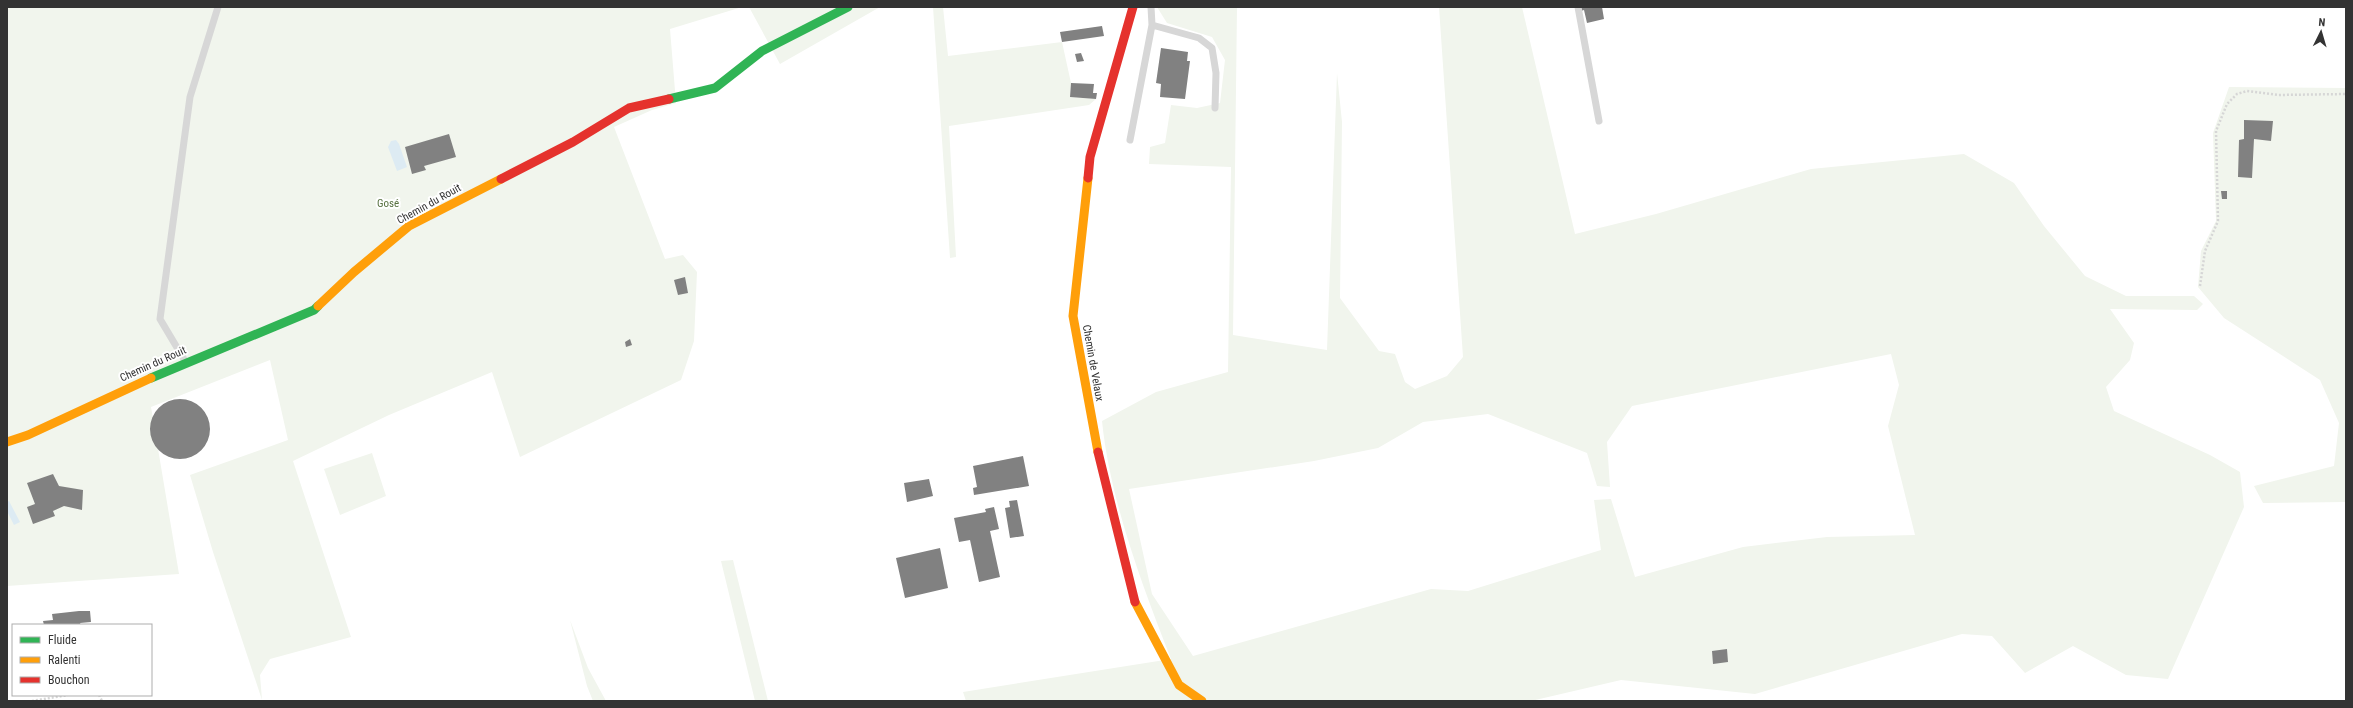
<svg xmlns="http://www.w3.org/2000/svg" width="2353" height="708" viewBox="0 0 2353 708" font-family="'Roboto Condensed',sans-serif">
	<style>
		.green { fill: #f1f5ed; fill-rule: evenodd }
		.water { fill: #ddebf3 }
		.building { fill: #818181 }
		.lines { fill: none; stroke-linecap: round; stroke-linejoin: round }
		.path { stroke: #d6d6d6; stroke-width: 2.5; stroke-dasharray: 2 2; stroke-linecap: butt }
		.lane { stroke: #d7d7d7; stroke-width: 7 }
		.fast { stroke: #30b455; stroke-width: 9 }
		.slow { stroke: #ff9f0a; stroke-width: 9 }
		.jam { stroke: #e5322d; stroke-width: 9 }
		.labels { text-anchor: middle; dominant-baseline: central; stroke-width: 4; stroke-linejoin: round; paint-order: stroke }
		.park-label { font-size: 11px; fill: #56703f; stroke: #fff }
		.street-label { font-size: 11px; fill: #333; stroke: #fff }
	</style>
	<rect width="100%" height="100%" fill="#fff"/>
	<path class="green" d="M 7,7 L 742,7 L 670,29 L 676,103 L 652,110 L 614,127 L 665,259 L 683,255 L 697,272 L 694,341 L 681,380 L 520,457 L 492,372 L 389,415 L 293,461 L 351,637 L 270,659 L 260,675 L 262,700 L 213,552 L 190,475 L 288,440 L 270,360 L 151,407 L 179,574 L 7,586 Z
		M 749,7 L 880,7 L 780,64 Z
		M 933,7 L 943,7 L 948,56 L 1062,42 L 1071,83 L 1070,97 L 1096,99 L 1089,105 L 949,126 L 956,257 L 950,258 Z
		M 1157,7 L 1237,7 L 1233,335 L 1327,350 L 1337,73 L 1342,122 L 1340,298 L 1379,351 L 1395,354 L 1405,382 L 1415,389 L 1447,376 L 1463,357 L 1439,7 L 1522,7 L 1575,234 L 1656,214 L 1811,169 L 1964,154 L 2014,183 L 2044,226 L 2085,276 L 2126,296 L 2194,296 L 2203,304 L 2197,310 L 2110,309 L 2134,343 L 2130,360 L 2106,387 L 2114,411 L 2210,455 L 2240,472 L 2244,507 L 2168,679 L 2126,675 L 2073,646 L 2025,673 L 1992,636 L 1962,634 L 1755,694 L 1621,680 L 1531,701 L 966,701 L 963,692 L 1171,659 C 1142,585 1110,500 1102,421 L 1156,392 L 1228,372 L 1231,167 L 1149,164 L 1150,147 L 1165,143 L 1171,105 L 1197,108 L 1220,103 L 1225,60 L 1212,37 L 1167,23 ZM 1891,354 L 1899,385 L 1888,426 L 1915,535 L 1827,537 L 1743,547 L 1635,577 L 1611,499 L 1594,500 L 1601,550 L 1468,591 L 1431,589 L 1193,656 L 1152,594 L 1129,489 L 1314,461 L 1378,448 L 1423,422 L 1488,414 L 1587,453 L 1597,486 L 1610,487 L 1607,442 L 1632,406 Z
		M 2229,87 L 2346,88 L 2346,502 L 2263,503 L 2254,486 L 2334,466 L 2339,423 L 2320,380 L 2224,318 L 2198,287 L 2201,251 L 2216,221 L 2213,133 Z
		M 372,453 L 386,496 L 340,515 L 324,469 Z
		M 733,560 L 768,701 L 755,701 L 721,561 Z
		M 570,620 L 588,668 L 606,701 L 593,701 L 587,686 Z"/>
	<path class="water" d="M 396,140 L 399,144 L 407,167 L 397,171 L 388,147 L 391,141 Z
		M 9,501 L 20,522 L 14,525 L 7,511 L 7,502 Z"/>
	<path class="building" d="M 1580,7 L 1602,7 L 1604,19 L 1587,23 L 1584,10 L 1581,11 Z
		M 1102,26 L 1104,36 L 1062,42 L 1060,32 Z
		M 1161,48 L 1188,52 L 1187,61 L 1190,61 L 1185,99 L 1160,97 L 1161,84 L 1156,83 Z
		M 1081,53 L 1084,61 L 1077,62 L 1075,54 Z
		M 1071,83 L 1094,84 L 1093,93 L 1097,93 L 1096,99 L 1070,97 Z
		M 2244,120 L 2273,121 L 2271,141 L 2254,139 L 2252,178 L 2238,177 L 2239,140 L 2244,139 Z
		M 449,134 L 456,157 L 424,166 L 426,170 L 412,174 L 405,147 Z
		M 2221,191 L 2227,191 L 2227,199 L 2222,199 Z
		M 685,277 L 688,293 L 678,295 L 674,280 Z
		M 630,339 L 632,345 L 626,347 L 625,342 Z
		M150 429a30 30 0 1 1 60 0a30 30 0 1 1-60 0Z
		M 1023,456 L 1029,486 L 974,495 L 973,488 L 977,487 L 973,466 Z
		M 53,474 L 59,486 L 83,490 L 82,510 L 64,506 L 53,511 L 55,516 L 33,524 L 27,507 L 35,504 L 27,483 Z
		M 929,479 L 933,496 L 907,502 L 904,483 Z
		M 1017,500 L 1024,536 L 1010,538 L 1005,508 L 1010,507 L 1009,501 Z
		M 994,507 L 999,529 L 990,531 L 1000,577 L 979,582 L 970,540 L 959,542 L 954,518 L 986,512 L 985,509 Z
		M 940,548 L 948,588 L 905,598 L 896,558 Z
		M 79,611 L 90,611 L 91,622 L 80,623 L 81,625 L 44,625 L 43,621 L 53,620 L 52,614 Z
		M 1727,649 L 1728,662 L 1713,664 L 1712,651 Z"/>
	<g class="lines">
		<path class="path" d="M 2200,286 L 2205,251 L 2218,221 L 2216,131 L 2227,104 L 2237,94 L 2247,91 L 2278,95 L 2346,94
			M 99,695 L 102,701
			M 32,701 L 68,695"/>
		<path class="lane" d="M 1151,7 L 1152,25 L 1199,38 L 1212,48 L 1216,73 L 1215,108
			M 1578,7 L 1599,121
			M 1130,140 L 1152,25
			M 185,361 L 160,319 L 190,97 L 218,7"/>
		<path class="fast" d="M 669,99 L 715,88 L 762,51 L 848,7
			M 151,378 L 314,310 L 318,306"/>
		<path class="slow" d="M 1088,178 L 1073,316 L 1098,452
			M 318,306 L 354,272 L 409,226 L 501,179
			M 7,442 L 28,435 L 151,378
			M 1135,602 L 1179,685 L 1202,701"/>
		<path class="jam" d="M 1088,178 L 1090,157 L 1133,7
			M 501,179 L 573,142 L 629,108 L 669,99
			M 1098,452 L 1135,602"/>
	</g>
	<g class="labels">
		<g class="park-label">
			<text x="388" y="203">Gosé</text>
		</g>
		<g class="street-label">
			<text transform="translate(429 204) rotate(-29)">Chemin du Rouit</text>
			<text transform="translate(1093 363) rotate(80)">Chemin de Velaux</text>
			<text transform="translate(153 364) rotate(-24)">Chemin du Rouit</text>
		</g>
	</g>
	<rect width="2353" height="708" fill="none" stroke="#333333" stroke-width="16"/>
	<rect x="12" y="624" width="140" height="72" fill="#ffffff" stroke="#adadad"/>
	<rect x="20" y="637" width="20" height="6" fill="#30b455" stroke="#adadad"/>
	<text x="48" y="644" font-size="12" fill="#333333">Fluide</text>
	<rect x="20" y="657" width="20" height="6" fill="#ff9f0a" stroke="#adadad"/>
	<text x="48" y="664" font-size="12" fill="#333333">Ralenti</text>
	<rect x="20" y="677" width="20" height="6" fill="#e5322d" stroke="#adadad"/>
	<text x="48" y="684" font-size="12" fill="#333333">Bouchon</text>
	<g transform="translate(2321 32) rotate(5)" stroke="#ffffff" stroke-width="3" paint-order="stroke">
	<path d="M0-3L7 15L0 10L-7 15Z" fill="#333333"/>
	<text y="-6" font-size="11" font-weight="bold" text-anchor="middle" fill="#333333">N</text>
	</g>
</svg>
